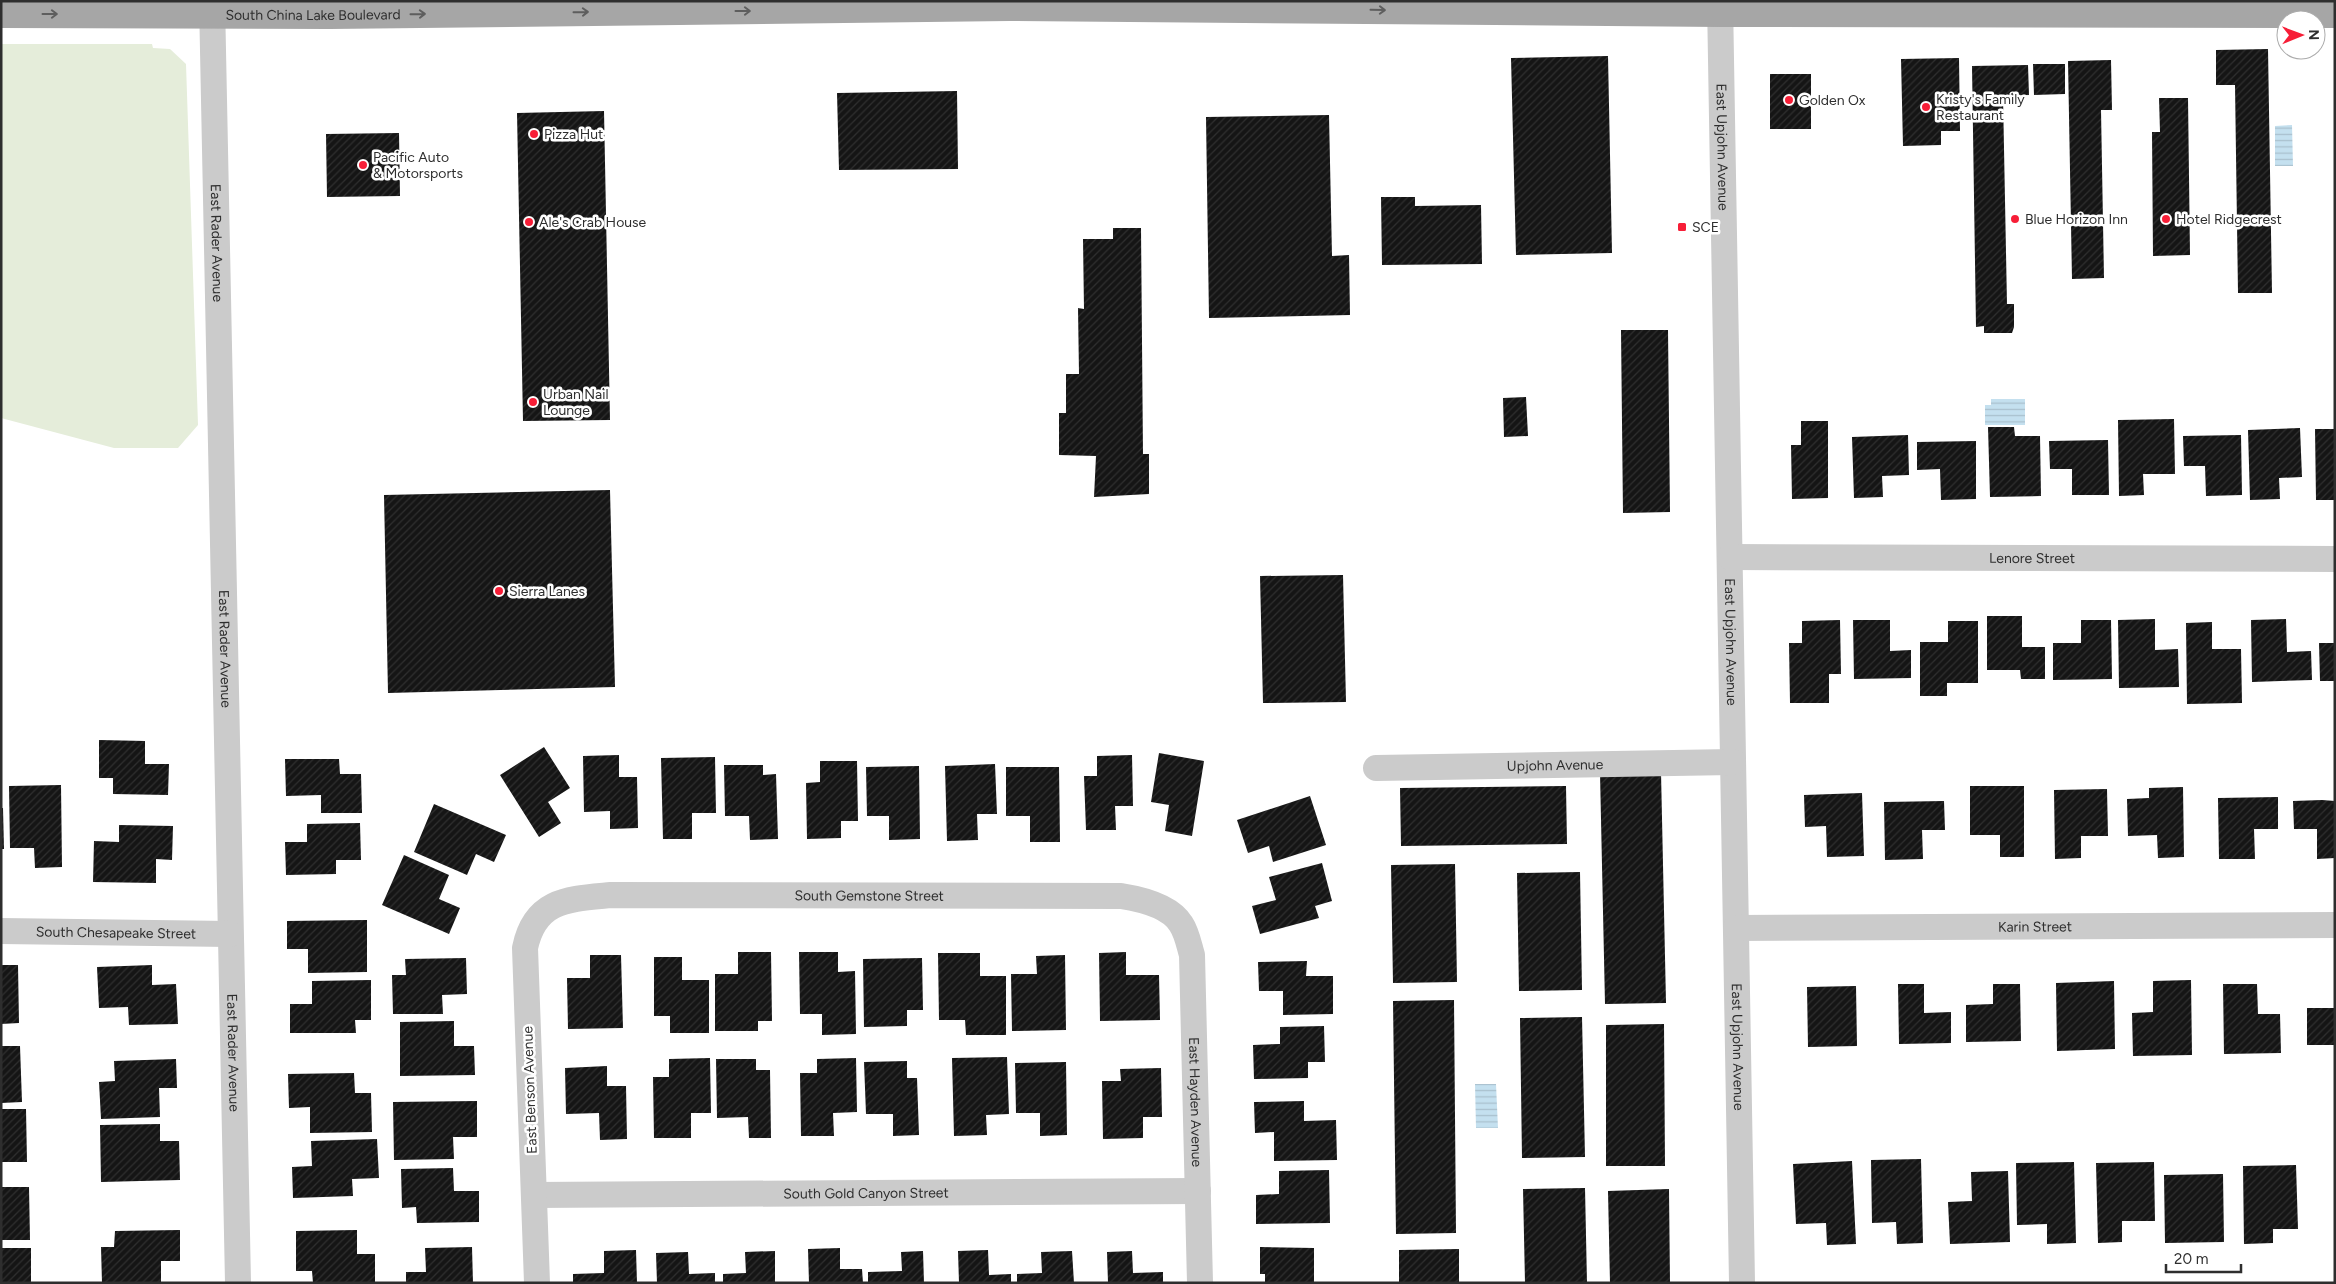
<svg xmlns="http://www.w3.org/2000/svg" width="2336" height="1284" viewBox="0 0 2336 1284" font-family="Figtree,sans-serif">
	<style>
		.grass { fill: #e5edda }
		.water { fill: url(#water-rules) }
		.building { fill: url(#building-hatch) }
		.lines { fill: none; stroke-linecap: round; stroke-linejoin: round }
		.minor { stroke: #cbcbcb; stroke-width: 26 }
		.major { stroke: #a6a6a6; stroke-width: 28 }
		.oneway { stroke: #5e5e5e }
		.poi-dot { fill: #f71e37; stroke: #fff; stroke-width: 2 }
		.labels { text-anchor: middle; dominant-baseline: central; stroke-width: 5; stroke-linejoin: round; paint-order: stroke }
		.street-label { font-size: 14px; fill: #2e2e2e; stroke: #fff }
		.poi-label { font-size: 14px; fill: #2e2e2e; stroke: #fff; text-anchor: start }
	</style>
	<defs>
		<pattern id="water-rules" width="6" height="5" patternUnits="userSpaceOnUse" patternTransform="scale(1.25)"><rect width="6" height="5" fill="#c4e0ef"/><path d="M0 2.5h6" fill="none" stroke="#a9c0cd"/></pattern>
		<pattern id="building-hatch" width="6" height="6" patternUnits="userSpaceOnUse" patternTransform="scale(1.25)"><rect width="6" height="6" fill="#151515"/><path d="M-1 1l2-2M0 6l6-6M5 7l2-2" fill="none" stroke="#2f2f2f"/></pattern>
	</defs>
	<rect width="100%" height="100%" fill="#fff"/>
	<path class="grass" d="M 1,44 L 152,44 L 153,48 L 170,49 L 186,64 L 198,425 L 178,448 L 114,448 L 1,418 Z"/>
	<path class="water" d="M 2292,125 L 2293,166 L 2275,166 L 2275,126 Z
		M 1991,399 L 2025,399 L 2025,425 L 1985,425 L 1985,405 L 1991,405 Z
		M 1475,1084 L 1496,1084 L 1498,1128 L 1476,1128 Z"/>
	<path class="building" d="M 2268,49 L 2272,293 L 2238,293 L 2235,85 L 2216,85 L 2216,50 Z
		M 1608,56 L 1612,253 L 1516,255 L 1511,58 Z
		M 1959,58 L 1960,131 L 1941,131 L 1941,145 L 1903,146 L 1901,59 Z
		M 2111,60 L 2112,110 L 2101,110 L 2104,278 L 2072,279 L 2068,61 Z
		M 2033,64 L 2065,64 L 2065,94 L 2034,95 Z
		M 2028,65 L 2029,95 L 2003,96 L 2007,304 L 2014,304 L 2014,327 L 2012,333 L 1984,333 L 1984,326 L 1976,327 L 1972,66 Z
		M 1770,74 L 1811,74 L 1811,129 L 1770,129 Z
		M 957,91 L 958,169 L 839,170 L 837,93 Z
		M 2159,98 L 2188,98 L 2190,255 L 2153,256 L 2152,132 L 2160,132 Z
		M 604,111 L 610,420 L 523,421 L 517,113 Z
		M 1329,115 L 1332,256 L 1349,255 L 1350,315 L 1209,318 L 1206,117 Z
		M 399,133 L 400,196 L 327,197 L 326,134 Z
		M 1381,197 L 1415,197 L 1415,206 L 1481,205 L 1482,264 L 1382,265 Z
		M 1113,228 L 1141,228 L 1143,454 L 1149,454 L 1149,494 L 1094,497 L 1096,456 L 1059,455 L 1059,413 L 1066,413 L 1066,374 L 1079,374 L 1078,308 L 1084,309 L 1083,239 L 1113,239 Z
		M 1621,330 L 1668,330 L 1670,512 L 1623,513 Z
		M 1526,397 L 1528,436 L 1504,437 L 1503,398 Z
		M 2174,419 L 2175,474 L 2143,474 L 2144,495 L 2119,496 L 2118,420 Z
		M 1801,421 L 1828,421 L 1828,498 L 1792,499 L 1791,445 L 1801,445 Z
		M 1988,427 L 2014,427 L 2015,436 L 2040,436 L 2041,496 L 1990,497 Z
		M 2300,428 L 2302,477 L 2279,478 L 2280,499 L 2250,500 L 2248,430 Z
		M 2315,429 L 2335,429 L 2335,500 L 2316,500 Z
		M 1908,435 L 1909,475 L 1882,476 L 1883,497 L 1854,498 L 1852,437 Z
		M 2241,435 L 2242,495 L 2206,496 L 2205,466 L 2184,466 L 2183,436 Z
		M 2108,440 L 2109,495 L 2072,495 L 2072,469 L 2050,469 L 2049,441 Z
		M 1976,441 L 1976,499 L 1941,500 L 1940,469 L 1917,470 L 1917,442 Z
		M 610,490 L 615,687 L 388,693 L 384,495 Z
		M 1343,575 L 1346,702 L 1263,703 L 1260,576 Z
		M 1987,616 L 2022,616 L 2022,647 L 2045,647 L 2045,679 L 2021,679 L 2020,670 L 1987,670 Z
		M 2155,619 L 2155,650 L 2178,649 L 2179,687 L 2119,688 L 2118,620 Z
		M 2286,619 L 2287,652 L 2311,651 L 2312,680 L 2252,682 L 2251,620 Z
		M 1840,620 L 1841,674 L 1829,674 L 1829,703 L 1790,703 L 1789,643 L 1802,643 L 1802,621 Z
		M 1853,620 L 1890,620 L 1890,651 L 1911,650 L 1911,678 L 1854,679 Z
		M 2081,620 L 2111,620 L 2112,679 L 2053,680 L 2053,643 L 2081,643 Z
		M 1948,621 L 1978,621 L 1978,683 L 1947,683 L 1947,696 L 1920,696 L 1920,642 L 1948,642 Z
		M 2212,622 L 2212,649 L 2241,649 L 2242,703 L 2187,704 L 2186,623 Z
		M 2319,643 L 2335,643 L 2335,681 L 2320,681 Z
		M 99,740 L 145,741 L 145,764 L 169,764 L 168,795 L 113,794 L 113,778 L 99,778 Z
		M 544,747 L 570,788 L 548,802 L 561,823 L 539,837 L 500,775 Z
		M 1159,753 L 1204,761 L 1192,836 L 1165,831 L 1169,805 L 1151,802 Z
		M 619,755 L 619,777 L 637,777 L 638,828 L 610,829 L 610,811 L 584,812 L 583,756 Z
		M 1132,755 L 1133,806 L 1115,806 L 1116,830 L 1086,830 L 1084,776 L 1097,776 L 1097,756 Z
		M 715,757 L 716,813 L 692,813 L 692,839 L 663,839 L 661,758 Z
		M 285,759 L 339,759 L 340,774 L 361,774 L 362,813 L 321,813 L 321,795 L 286,796 Z
		M 820,761 L 857,761 L 858,821 L 841,821 L 841,838 L 807,839 L 806,783 L 820,782 Z
		M 995,764 L 997,814 L 977,814 L 978,840 L 947,841 L 945,766 Z
		M 724,765 L 763,765 L 763,775 L 776,774 L 778,839 L 750,840 L 749,816 L 725,816 Z
		M 919,766 L 920,839 L 889,840 L 889,816 L 867,816 L 866,767 Z
		M 1006,767 L 1059,767 L 1060,842 L 1030,842 L 1030,816 L 1006,816 Z
		M 1661,772 L 1666,1003 L 1605,1004 L 1600,773 Z
		M 61,785 L 62,867 L 35,868 L 34,848 L 10,848 L 9,786 Z
		M 1566,786 L 1567,844 L 1401,846 L 1400,788 Z
		M 1970,786 L 2024,786 L 2024,857 L 2000,857 L 2000,835 L 1970,835 Z
		M 2183,787 L 2184,857 L 2158,858 L 2157,835 L 2128,836 L 2127,799 L 2149,798 L 2149,788 Z
		M 2107,789 L 2108,836 L 2081,836 L 2081,858 L 2055,859 L 2054,790 Z
		M 1862,793 L 1864,856 L 1827,857 L 1826,826 L 1805,827 L 1804,795 Z
		M 1310,796 L 1326,845 L 1273,862 L 1269,846 L 1248,853 L 1237,820 Z
		M 2278,797 L 2278,829 L 2254,829 L 2255,859 L 2219,859 L 2218,798 Z
		M 2322,800 L 2335,801 L 2335,858 L 2317,859 L 2317,829 L 2294,829 L 2293,801 Z
		M 1944,801 L 1945,830 L 1922,830 L 1923,859 L 1885,860 L 1884,802 Z
		M 434,804 L 506,835 L 494,862 L 476,854 L 467,875 L 414,852 Z
		M 1,808 L 3,808 L 4,849 L 1,849 Z
		M 360,823 L 361,860 L 336,860 L 336,874 L 286,875 L 285,842 L 307,842 L 307,824 Z
		M 119,825 L 173,826 L 172,860 L 156,859 L 156,883 L 93,882 L 94,841 L 119,842 Z
		M 404,855 L 449,875 L 439,899 L 460,908 L 449,934 L 382,905 Z
		M 1322,863 L 1332,901 L 1315,906 L 1319,918 L 1260,934 L 1252,906 L 1276,900 L 1269,877 Z
		M 1455,864 L 1457,982 L 1393,983 L 1391,865 Z
		M 1580,872 L 1582,990 L 1519,991 L 1517,873 Z
		M 367,920 L 367,972 L 308,973 L 308,949 L 287,949 L 287,921 Z
		M 738,952 L 771,952 L 772,1021 L 758,1021 L 758,1031 L 715,1031 L 715,974 L 738,974 Z
		M 799,952 L 838,952 L 838,972 L 855,971 L 856,1034 L 822,1035 L 822,1014 L 800,1014 Z
		M 1126,952 L 1126,975 L 1159,975 L 1160,1020 L 1100,1021 L 1099,953 Z
		M 938,953 L 980,953 L 980,976 L 1006,976 L 1006,1035 L 966,1035 L 965,1020 L 939,1020 Z
		M 590,955 L 621,955 L 623,1028 L 568,1029 L 567,978 L 590,978 Z
		M 1065,955 L 1066,1030 L 1012,1031 L 1011,974 L 1037,974 L 1036,956 Z
		M 654,957 L 682,957 L 682,980 L 709,980 L 709,1033 L 670,1033 L 670,1016 L 654,1016 Z
		M 466,958 L 467,994 L 442,995 L 443,1014 L 393,1014 L 392,975 L 406,975 L 405,959 Z
		M 922,958 L 923,1010 L 907,1010 L 907,1026 L 864,1027 L 863,959 Z
		M 1307,961 L 1306,976 L 1333,976 L 1333,1014 L 1283,1015 L 1283,991 L 1259,991 L 1258,962 Z
		M 1,965 L 18,965 L 19,1023 L 1,1024 Z
		M 152,965 L 152,985 L 176,984 L 178,1024 L 129,1025 L 128,1007 L 99,1008 L 97,967 Z
		M 371,980 L 371,1020 L 355,1020 L 356,1033 L 290,1033 L 290,1004 L 312,1004 L 312,981 Z
		M 2191,980 L 2192,1055 L 2133,1056 L 2132,1013 L 2153,1012 L 2153,981 Z
		M 2114,981 L 2115,1049 L 2057,1051 L 2056,983 Z
		M 1898,984 L 1924,984 L 1924,1013 L 1951,1012 L 1951,1043 L 1899,1044 Z
		M 1993,984 L 2020,984 L 2021,1041 L 1966,1042 L 1966,1005 L 1993,1004 Z
		M 2223,984 L 2257,984 L 2258,1014 L 2280,1014 L 2281,1053 L 2224,1054 Z
		M 1856,986 L 1857,1046 L 1808,1047 L 1807,987 Z
		M 1454,1000 L 1456,1233 L 1396,1234 L 1393,1001 Z
		M 2307,1008 L 2335,1008 L 2335,1045 L 2307,1045 Z
		M 1582,1017 L 1585,1157 L 1522,1158 L 1520,1018 Z
		M 454,1021 L 454,1046 L 474,1046 L 475,1075 L 400,1076 L 400,1022 Z
		M 1664,1024 L 1665,1166 L 1606,1166 L 1606,1025 Z
		M 1324,1026 L 1325,1062 L 1308,1062 L 1308,1078 L 1254,1079 L 1253,1045 L 1280,1044 L 1280,1027 Z
		M 1,1046 L 20,1046 L 22,1102 L 1,1103 Z
		M 1007,1057 L 1009,1114 L 986,1115 L 987,1135 L 954,1136 L 952,1058 Z
		M 710,1058 L 711,1113 L 691,1113 L 691,1138 L 654,1138 L 653,1077 L 669,1077 L 669,1059 Z
		M 856,1058 L 857,1112 L 833,1113 L 834,1136 L 801,1136 L 800,1073 L 817,1073 L 817,1059 Z
		M 176,1059 L 177,1088 L 159,1088 L 160,1117 L 101,1119 L 99,1082 L 115,1081 L 114,1061 Z
		M 716,1059 L 756,1059 L 756,1070 L 770,1070 L 771,1138 L 749,1138 L 748,1117 L 717,1118 Z
		M 907,1061 L 907,1078 L 917,1078 L 919,1135 L 893,1136 L 893,1114 L 866,1114 L 864,1062 Z
		M 1066,1062 L 1067,1135 L 1040,1136 L 1040,1113 L 1016,1113 L 1015,1063 Z
		M 607,1066 L 607,1086 L 626,1086 L 627,1139 L 600,1140 L 599,1113 L 566,1114 L 565,1068 Z
		M 1161,1068 L 1162,1117 L 1143,1117 L 1143,1138 L 1103,1139 L 1102,1081 L 1121,1081 L 1120,1069 Z
		M 354,1073 L 355,1093 L 371,1093 L 372,1132 L 310,1133 L 310,1107 L 289,1108 L 288,1074 Z
		M 477,1101 L 477,1137 L 453,1137 L 454,1159 L 394,1160 L 393,1102 Z
		M 1304,1101 L 1304,1121 L 1336,1120 L 1337,1160 L 1274,1161 L 1274,1132 L 1255,1133 L 1254,1102 Z
		M 1,1109 L 26,1109 L 27,1162 L 1,1162 Z
		M 160,1124 L 160,1141 L 179,1141 L 180,1180 L 101,1182 L 100,1125 Z
		M 377,1139 L 379,1178 L 352,1179 L 353,1196 L 293,1198 L 292,1167 L 312,1166 L 311,1141 Z
		M 1921,1159 L 1923,1243 L 1897,1244 L 1896,1222 L 1872,1223 L 1871,1160 Z
		M 1852,1161 L 1856,1244 L 1827,1245 L 1826,1223 L 1796,1224 L 1793,1164 Z
		M 2074,1162 L 2076,1243 L 2047,1244 L 2047,1224 L 2017,1225 L 2016,1163 Z
		M 2154,1162 L 2155,1221 L 2122,1221 L 2122,1242 L 2098,1243 L 2096,1163 Z
		M 2296,1165 L 2298,1229 L 2273,1229 L 2273,1243 L 2244,1244 L 2243,1166 Z
		M 453,1168 L 454,1191 L 479,1191 L 479,1222 L 417,1223 L 416,1207 L 402,1208 L 401,1169 Z
		M 1329,1170 L 1330,1223 L 1256,1224 L 1256,1195 L 1279,1194 L 1279,1171 Z
		M 2008,1171 L 2010,1242 L 1950,1244 L 1948,1202 L 1972,1201 L 1971,1172 Z
		M 2223,1174 L 2224,1242 L 2165,1243 L 2164,1175 Z
		M 1,1187 L 29,1187 L 30,1240 L 1,1240 Z
		M 1585,1188 L 1587,1283 L 1525,1283 L 1523,1189 Z
		M 1669,1189 L 1670,1283 L 1610,1283 L 1608,1191 Z
		M 180,1230 L 180,1261 L 161,1261 L 161,1283 L 102,1283 L 101,1247 L 114,1247 L 115,1231 Z
		M 357,1230 L 357,1254 L 375,1254 L 375,1283 L 313,1283 L 312,1271 L 296,1271 L 296,1231 Z
		M 472,1247 L 473,1283 L 406,1283 L 406,1272 L 426,1272 L 425,1248 Z
		M 1260,1247 L 1314,1248 L 1314,1283 L 1265,1283 L 1265,1274 L 1260,1274 Z
		M 1,1248 L 31,1248 L 31,1283 L 1,1283 Z
		M 840,1248 L 840,1269 L 862,1269 L 863,1283 L 809,1283 L 808,1249 Z
		M 1459,1249 L 1459,1283 L 1399,1283 L 1399,1250 Z
		M 636,1250 L 637,1283 L 573,1283 L 573,1274 L 604,1273 L 604,1251 Z
		M 988,1250 L 989,1275 L 1011,1274 L 1011,1283 L 959,1283 L 958,1251 Z
		M 775,1251 L 775,1283 L 723,1283 L 723,1274 L 746,1273 L 745,1252 Z
		M 923,1251 L 924,1283 L 868,1283 L 868,1272 L 902,1271 L 901,1252 Z
		M 1072,1251 L 1074,1283 L 1017,1283 L 1017,1274 L 1042,1273 L 1041,1252 Z
		M 1132,1251 L 1133,1273 L 1163,1272 L 1163,1283 L 1108,1283 L 1107,1252 Z
		M 688,1252 L 689,1274 L 715,1273 L 715,1283 L 657,1283 L 656,1253 Z"/>
	<g class="lines">
		<g class="minor">
			<path id="s1" d="M 212,1 L 238,1283"/>
			<path id="s2" d="M 1720,1 L 1742,1283"/>
			<path id="s3" d="M 1730,557 L 2335,559"/>
			<path id="s4" d="M 1376,768 L 1733,762"/>
			<path id="s5" d="M 1736,928 L 2335,925"/>
			<path id="s6" d="M 1,931 L 230,934"/>
			<path id="s7" d="M 534,1195 L 1198,1191"/>
			<path id="s8" d="M 537,1283 L 525,948 C 535,899 569,899 611,895 L 1121,896 C 1140,899 1170,906 1181,924 C 1187,933 1189,945 1192,955 L 1200,1283"/>
		</g>
		<path class="major" id="s9" d="M 1,14 L 330,15 L 1009,7 L 1720,13 L 2335,14"/>
	</g>
	<defs><path id="oneway-shaft" d="M-6 0H5M1.5-3L5.5 0L1.5 3" fill="none" stroke-width="1.6" stroke-linecap="round" stroke-linejoin="round" transform="scale(1.25)"/></defs>
	<g class="oneway">
		<use href="#oneway-shaft" transform="translate(1378 10) rotate(1)"/>
		<use href="#oneway-shaft" transform="translate(743 11)"/>
		<use href="#oneway-shaft" transform="translate(581 12) rotate(-1)"/>
		<use href="#oneway-shaft" transform="translate(50 14)"/>
		<use href="#oneway-shaft" transform="translate(418 14) rotate(-1)"/>
	</g>
	<g class="poi-dot">
		<circle cx="1789" cy="100" r="5"/>
		<circle cx="1926" cy="107" r="5"/>
		<circle cx="534" cy="134" r="5"/>
		<circle cx="363" cy="165" r="5"/>
		<circle cx="2015" cy="219" r="5"/>
		<circle cx="2166" cy="219" r="5"/>
		<circle cx="529" cy="222" r="5"/>
		<rect x="1677" y="222" width="10" height="10" rx="2.5"/>
		<circle cx="533" cy="402" r="5"/>
		<circle cx="499" cy="591" r="5"/>
	</g>
	<g class="labels">
		<g class="street-label">
			<text stroke="none"><textPath href="#s9" startOffset="312">South China Lake Boulevard</textPath></text>
			<text stroke="none"><textPath href="#s2" startOffset="146">East Upjohn Avenue</textPath></text>
			<text stroke="none"><textPath href="#s1" startOffset="242">East Rader Avenue</textPath></text>
			<text stroke="none"><textPath href="#s3" startOffset="302">Lenore Street</textPath></text>
			<text stroke="none"><textPath href="#s2" startOffset="641">East Upjohn Avenue</textPath></text>
			<text stroke="none"><textPath href="#s1" startOffset="648">East Rader Avenue</textPath></text>
			<text stroke="none"><textPath href="#s4" startOffset="179">Upjohn Avenue</textPath></text>
			<text stroke="none"><textPath href="#s8" startOffset="705">South Gemstone Street</textPath></text>
			<text stroke="none"><textPath href="#s5" startOffset="299">Karin Street</textPath></text>
			<text stroke="none"><textPath href="#s6" startOffset="115">South Chesapeake Street</textPath></text>
			<text stroke="none"><textPath href="#s2" startOffset="1046">East Upjohn Avenue</textPath></text>
			<text stroke="none"><textPath href="#s1" startOffset="1052">East Rader Avenue</textPath></text>
			<text transform="translate(530 1090) rotate(-92)">East Benson Avenue</text>
			<text stroke="none"><textPath href="#s8" startOffset="1205">East Hayden Avenue</textPath></text>
			<text stroke="none"><textPath href="#s7" startOffset="332">South Gold Canyon Street</textPath></text>
		</g>
		<g class="poi-label">
			<text x="1936" y="99">Kristy's Family<tspan x="1936" dy="16">Restaurant</tspan></text>
			<text x="1799" y="100">Golden Ox</text>
			<text x="544" y="134">Pizza Hut</text>
			<text x="373" y="157">Pacific Auto<tspan x="373" dy="16">&amp; Motorsports</tspan></text>
			<text x="2025" y="219">Blue Horizon Inn</text>
			<text x="2176" y="219">Hotel Ridgecrest</text>
			<text x="539" y="222">Ale's Crab House</text>
			<text x="1692" y="227">SCE</text>
			<text x="543" y="394">Urban Nail<tspan x="543" dy="16">Lounge</tspan></text>
			<text x="509" y="591">Sierra Lanes</text>
		</g>
	</g>
	<rect width="2336" height="1284" fill="none" stroke="#2e2e2e" stroke-width="5"/>
	<g transform="translate(2301 35) rotate(89)"><circle r="24" fill="#ffffff" stroke="#ababab"/>
	<path d="M0-4L9 19L0 12L-9 19Z" fill="#f71e37"/>
	<text y="-8" font-size="14" font-weight="bold" text-anchor="middle" fill="#2e2e2e">N</text>
	</g>
	<path d="M2166 1264v8h75v-8" fill="none" stroke="#2e2e2e" stroke-width="2.5"/>
	<text x="2174" y="1264" font-size="15" fill="#2e2e2e" stroke="#ffffff" stroke-width="4" paint-order="stroke">20 m</text>
</svg>
